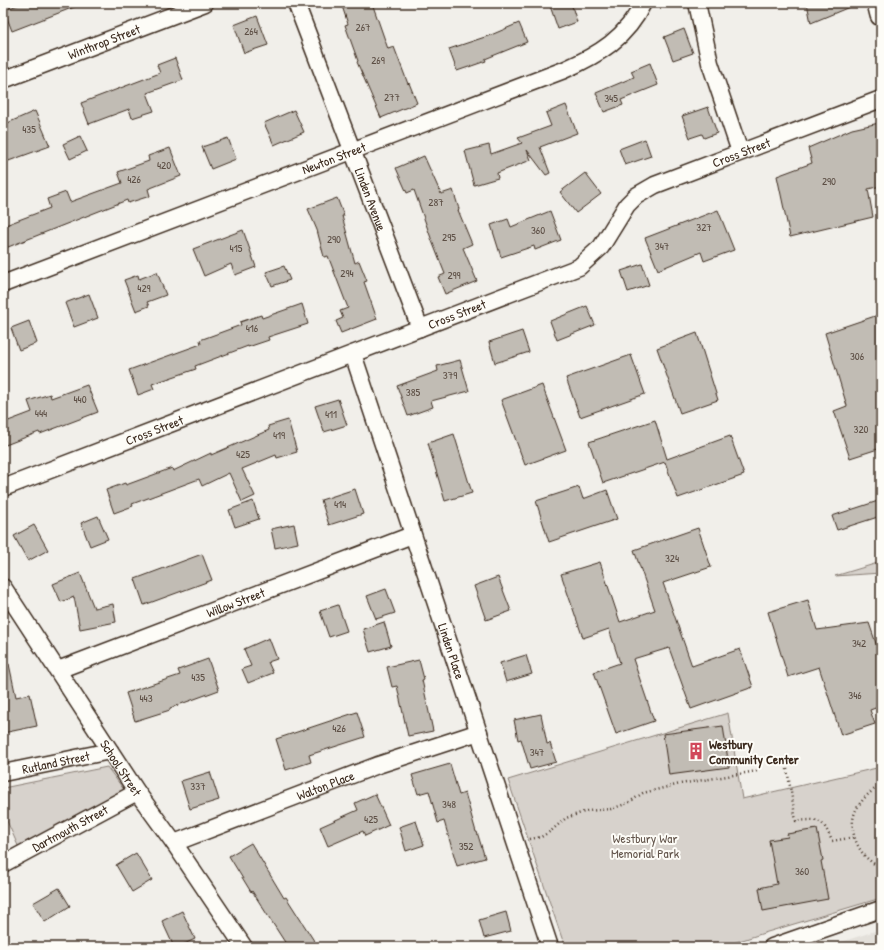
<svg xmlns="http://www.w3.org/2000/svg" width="884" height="950" viewBox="0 0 884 950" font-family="'Patrick Hand',sans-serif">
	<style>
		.built { fill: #e3e0da }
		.green { fill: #d7d2cc; stroke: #897e75 }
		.building { fill: #c1bcb4; stroke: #3b2a1e }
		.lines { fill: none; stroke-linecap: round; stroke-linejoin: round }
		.minor-casing { stroke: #3b2a1e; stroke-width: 19 }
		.major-casing { stroke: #3b2a1e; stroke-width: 24 }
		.path { stroke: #3b2a1e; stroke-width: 2.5; stroke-dasharray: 1 3; stroke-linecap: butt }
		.minor { stroke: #fdfcf7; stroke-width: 16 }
		.major { stroke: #fdfcf7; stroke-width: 21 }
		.labels { text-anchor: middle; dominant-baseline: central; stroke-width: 4; stroke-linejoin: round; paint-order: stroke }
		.number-label { font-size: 11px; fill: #5c4e44 }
		.street-label { font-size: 13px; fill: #3b2a1e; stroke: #fdfcf7 }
		.poi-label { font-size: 13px; font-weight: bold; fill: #3b2a1e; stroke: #fdfcf7; text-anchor: start }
		.park-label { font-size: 13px; fill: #62544a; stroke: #fdfcf7 }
	</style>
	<rect width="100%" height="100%" fill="#f1efea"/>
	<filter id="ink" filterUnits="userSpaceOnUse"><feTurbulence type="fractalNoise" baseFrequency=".025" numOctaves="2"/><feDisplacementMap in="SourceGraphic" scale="8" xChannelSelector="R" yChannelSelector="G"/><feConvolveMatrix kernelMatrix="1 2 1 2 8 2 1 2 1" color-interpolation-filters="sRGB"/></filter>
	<g filter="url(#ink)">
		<path class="built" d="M 881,929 L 881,947 L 826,947 Z"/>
		<path class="green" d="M 881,562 L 881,573 L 835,576 Z
			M 728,713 L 742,799 L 881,767 L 881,898 L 764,933 L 721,947 L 565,947 L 508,780 Z
			M 107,767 L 125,791 L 19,848 L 3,812 L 3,788 Z"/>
		<path class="building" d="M 23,3 L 82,3 L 82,4 L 12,31 L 4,10 Z
			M 341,3 L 372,3 L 388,49 L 394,47 L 408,84 L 409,83 L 417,103 L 381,118 L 357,62 L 358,61 L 345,25 L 348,24 Z
			M 549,3 L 571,3 L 577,22 L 558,29 Z
			M 807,3 L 859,3 L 811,23 Z
			M 257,16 L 268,45 L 244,53 L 234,25 Z
			M 519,23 L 527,42 L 485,59 L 486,61 L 457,71 L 449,49 L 491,35 Z
			M 684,29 L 693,53 L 673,60 L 664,37 Z
			M 175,58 L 183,80 L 147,93 L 154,111 L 132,118 L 129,109 L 89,124 L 81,103 L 160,73 L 157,65 Z
			M 650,63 L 658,85 L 621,100 L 623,105 L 604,112 L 596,93 L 634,77 L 631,71 Z
			M 566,105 L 577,133 L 540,147 L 550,173 L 546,175 L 527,150 L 531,160 L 497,173 L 498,178 L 474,185 L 465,151 L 489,145 L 491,154 L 522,143 L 518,138 L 551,126 L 546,113 Z
			M 708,107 L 717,133 L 704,138 L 702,134 L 690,138 L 682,116 Z
			M 294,110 L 304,132 L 274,145 L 264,123 Z
			M 35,111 L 50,146 L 3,163 L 3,125 Z
			M 879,123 L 881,133 L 881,186 L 868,189 L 873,217 L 790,237 L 777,176 L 812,163 L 808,148 L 852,129 Z
			M 80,136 L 87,151 L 70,159 L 63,144 Z
			M 228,138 L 236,159 L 211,169 L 202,147 Z
			M 645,139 L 651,156 L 625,165 L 619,149 Z
			M 170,148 L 181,176 L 148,189 L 150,196 L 128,203 L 127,200 L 3,249 L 3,226 L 50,208 L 47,199 L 66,192 L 70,202 L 122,183 L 118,172 L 149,161 L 148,156 Z
			M 424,156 L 441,194 L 453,190 L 459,209 L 458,210 L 472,244 L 463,248 L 477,281 L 445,294 L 438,277 L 445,274 L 432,241 L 414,190 L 407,193 L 396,168 Z
			M 585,173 L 601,194 L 576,213 L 560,192 Z
			M 337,198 L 344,216 L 342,216 L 355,263 L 359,261 L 367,281 L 364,282 L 377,319 L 341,333 L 336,321 L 343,318 L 340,311 L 348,308 L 328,256 L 324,257 L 317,230 L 308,209 Z
			M 718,210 L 734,250 L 704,261 L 701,252 L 658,270 L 645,238 Z
			M 550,211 L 561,240 L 535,250 L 534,246 L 501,257 L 491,225 L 508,219 L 511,227 Z
			M 243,230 L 256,267 L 235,275 L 231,264 L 204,276 L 193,249 Z
			M 642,264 L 649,285 L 628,292 L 621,271 Z
			M 284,266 L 290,280 L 272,286 L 266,272 Z
			M 157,272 L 166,295 L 147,302 L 149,306 L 136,311 L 124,280 L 138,275 L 139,279 Z
			M 89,294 L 98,318 L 74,327 L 65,303 Z
			M 302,304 L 308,324 L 268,337 L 269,340 L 248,347 L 248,346 L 195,366 L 196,369 L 152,384 L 154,389 L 138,395 L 129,370 L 201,344 L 200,340 L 241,325 L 240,322 L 261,315 L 262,318 Z
			M 587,306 L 595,325 L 557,340 L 550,321 Z
			M 881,314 L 881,448 L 850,458 L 834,411 L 847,406 L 825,333 Z
			M 29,321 L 37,343 L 19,350 L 11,328 Z
			M 522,331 L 529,352 L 495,363 L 489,342 Z
			M 697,333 L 718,400 L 680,413 L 657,348 Z
			M 631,355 L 645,394 L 580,417 L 566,378 Z
			M 460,360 L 469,391 L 431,401 L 433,407 L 408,416 L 397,386 L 438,371 L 437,366 Z
			M 87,385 L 98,412 L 40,434 L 39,432 L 3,446 L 3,423 L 32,412 L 28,401 L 50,394 L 51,398 Z
			M 542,385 L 566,450 L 525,465 L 501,400 Z
			M 338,399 L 347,425 L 324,432 L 315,406 Z
			M 288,420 L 297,452 L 277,458 L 276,455 L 242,469 L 255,496 L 242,502 L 229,473 L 202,486 L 199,479 L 132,504 L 133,506 L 114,513 L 106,490 L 125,483 L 126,485 L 172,468 L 173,471 L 211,453 L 211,455 L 269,430 L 268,426 Z
			M 655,420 L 667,459 L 730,436 L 744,475 L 678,498 L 665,462 L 603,483 L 589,442 Z
			M 454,434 L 472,493 L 445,501 L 428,443 Z
			M 579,487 L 583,499 L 607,490 L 617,519 L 549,542 L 536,501 Z
			M 355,489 L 363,514 L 329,525 L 321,500 Z
			M 881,500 L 881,516 L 837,530 L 832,516 Z
			M 253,501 L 259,519 L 235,527 L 229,510 Z
			M 98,516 L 108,539 L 90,546 L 81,523 Z
			M 294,524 L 298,543 L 275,548 L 271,529 Z
			M 34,525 L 48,550 L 28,561 L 14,536 Z
			M 698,528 L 711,567 L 663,583 L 692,666 L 740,649 L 753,687 L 691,709 L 669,648 L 633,659 L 654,721 L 616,734 L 594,672 L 620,663 L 609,629 L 583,638 L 561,574 L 600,562 L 620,622 L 655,610 L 634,550 Z
			M 202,554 L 212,580 L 144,605 L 135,579 Z
			M 80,573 L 94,608 L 113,604 L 116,622 L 80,629 L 74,597 L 61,602 L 53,584 Z
			M 498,577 L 511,611 L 486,620 L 474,586 Z
			M 386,589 L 395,613 L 376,619 L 367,596 Z
			M 808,600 L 817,630 L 869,623 L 881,658 L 881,706 L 870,710 L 875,724 L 841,735 L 819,667 L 788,677 L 768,612 Z
			M 338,605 L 347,631 L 329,637 L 320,611 Z
			M 384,622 L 391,646 L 370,652 L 363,629 Z
			M 269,638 L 277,659 L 268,662 L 273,673 L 248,683 L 242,669 L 251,666 L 244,649 Z
			M 526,655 L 532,674 L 506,682 L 500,663 Z
			M 208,659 L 219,690 L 170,708 L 170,710 L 135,721 L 126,693 L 180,675 L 178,670 Z
			M 419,660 L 424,679 L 422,680 L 433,731 L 408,736 L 397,686 L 392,687 L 387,667 Z
			M 3,664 L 9,664 L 16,697 L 30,694 L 37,726 L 3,733 Z
			M 357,712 L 365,737 L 309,755 L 311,762 L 286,770 L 276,739 Z
			M 541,714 L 547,744 L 550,743 L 556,762 L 530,769 L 521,739 L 518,740 L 514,720 Z
			M 723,726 L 729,767 L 669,775 L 663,734 Z
			M 450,764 L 459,795 L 465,793 L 476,832 L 477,832 L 485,858 L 457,866 L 444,821 L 438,823 L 429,791 L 418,794 L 412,775 Z
			M 210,772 L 219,800 L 190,809 L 181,781 Z
			M 375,794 L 389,825 L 365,836 L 363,831 L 328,846 L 320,827 L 358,810 L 355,803 Z
			M 416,821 L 424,845 L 406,851 L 399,827 Z
			M 817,829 L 823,860 L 821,861 L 828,899 L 763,911 L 759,888 L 777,884 L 769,840 L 788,837 L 787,834 Z
			M 251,843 L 284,898 L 286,897 L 318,947 L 288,947 L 252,891 L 251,892 L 229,856 Z
			M 136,853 L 152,880 L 132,892 L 116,865 Z
			M 59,888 L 70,906 L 45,922 L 33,903 Z
			M 182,911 L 195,939 L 178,947 L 174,947 L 162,921 Z
			M 506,912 L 511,931 L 484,938 L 479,920 Z"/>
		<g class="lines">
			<g class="minor-casing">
				<g id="minor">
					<path id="s1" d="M 296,3 L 420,328"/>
					<path d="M 697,3 L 710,63 L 740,152"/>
					<path id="s2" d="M 3,80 L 205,3"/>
					<path id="s3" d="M 3,284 L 564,70 C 598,55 627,38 643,3"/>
					<path id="s4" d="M 353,354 L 550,947"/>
					<path id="s5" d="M 3,488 L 579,267 L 601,247 L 627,205 L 636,196 L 655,185 L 881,99"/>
					<path id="s6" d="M 3,587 L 137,792 L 174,843 L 244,947"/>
					<path id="s7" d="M 58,670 L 412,535"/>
					<path id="s8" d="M 3,773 L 110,751"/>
					<path id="s9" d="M 174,843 L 378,765 L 479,732"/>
					<path id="s10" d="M 3,864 L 137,792"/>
					<path d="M 772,947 L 881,909"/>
				</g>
			</g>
			<g class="major-casing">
				<path id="major" d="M 878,3 L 881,15"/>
			</g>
			<path class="path" d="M 787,769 L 796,821 C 820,819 822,818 832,841 L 855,837
				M 881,785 C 871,791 863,798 857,808 C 845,829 860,860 881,867
				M 530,839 L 541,837 L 551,831 L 566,818 L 587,811 L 611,809 L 628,803 L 643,793 L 680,784 L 757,771"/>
			<use href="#minor" class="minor"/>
			<use href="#major" class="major"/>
		</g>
	</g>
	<defs>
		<g id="building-bare" transform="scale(1.38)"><path d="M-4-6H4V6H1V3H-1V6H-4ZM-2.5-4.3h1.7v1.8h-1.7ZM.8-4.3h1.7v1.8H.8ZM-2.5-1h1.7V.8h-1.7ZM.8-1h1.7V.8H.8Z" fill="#d1495b" stroke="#fdfcf7" stroke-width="2.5" paint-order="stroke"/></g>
	</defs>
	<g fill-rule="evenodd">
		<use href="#building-bare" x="696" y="751"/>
	</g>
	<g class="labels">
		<g class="number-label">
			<text x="363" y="27">267</text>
			<text x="251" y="31">264</text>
			<text x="378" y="60">269</text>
			<text x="392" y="97">277</text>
			<text x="611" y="98">345</text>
			<text x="29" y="129">435</text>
			<text x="164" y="165">420</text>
			<text x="134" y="179">426</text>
			<text x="829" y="181">290</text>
			<text x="436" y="202">287</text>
			<text x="704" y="227">327</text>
			<text x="538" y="230">360</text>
			<text x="449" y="237">295</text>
			<text x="334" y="239">290</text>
			<text x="662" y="246">347</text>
			<text x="236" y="248">415</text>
			<text x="347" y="273">294</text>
			<text x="454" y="275">299</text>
			<text x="144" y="288">429</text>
			<text x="252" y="328">416</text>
			<text x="857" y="356">306</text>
			<text x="450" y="375">379</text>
			<text x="413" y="392">385</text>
			<text x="80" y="399">440</text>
			<text x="41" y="413">444</text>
			<text x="331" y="414">411</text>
			<text x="861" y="429">320</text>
			<text x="279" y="435">419</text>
			<text x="243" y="454">425</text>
			<text x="340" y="504">414</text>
			<text x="672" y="558">324</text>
			<text x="859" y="643">342</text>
			<text x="198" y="677">435</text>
			<text x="855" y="695">346</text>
			<text x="146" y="698">443</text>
			<text x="339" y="728">426</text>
			<text x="537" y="752">347</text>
			<text x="198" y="786">337</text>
			<text x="449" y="804">348</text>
			<text x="371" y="819">425</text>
			<text x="466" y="846">352</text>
			<text x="802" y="871">360</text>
		</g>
		<g class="street-label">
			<text stroke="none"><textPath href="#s2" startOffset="108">Winthrop Street</textPath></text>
			<text stroke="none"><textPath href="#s5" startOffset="823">Cross Street</textPath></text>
			<text stroke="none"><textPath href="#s3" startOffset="354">Newton Street</textPath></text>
			<text stroke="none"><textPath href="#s1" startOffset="210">Linden Avenue</textPath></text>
			<text stroke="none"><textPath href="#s5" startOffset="486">Cross Street</textPath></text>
			<text stroke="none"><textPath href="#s5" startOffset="162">Cross Street</textPath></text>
			<text stroke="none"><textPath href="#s7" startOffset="190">Willow Street</textPath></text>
			<text stroke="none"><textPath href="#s4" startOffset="313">Linden Place</textPath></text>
			<text stroke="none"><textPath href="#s8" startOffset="54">Rutland Street</textPath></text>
			<text stroke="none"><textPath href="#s6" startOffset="216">School Street</textPath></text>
			<text stroke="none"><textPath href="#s9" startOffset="162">Walton Place</textPath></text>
			<text stroke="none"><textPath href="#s10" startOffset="76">Dartmouth Street</textPath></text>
		</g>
		<g class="poi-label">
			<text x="709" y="744">Westbury<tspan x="709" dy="15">Community Center</tspan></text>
		</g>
		<g class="park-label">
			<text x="645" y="838">Westbury War<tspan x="645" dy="15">Memorial Park</tspan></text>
		</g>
	</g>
	<rect width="884" height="950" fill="none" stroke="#fdfcf7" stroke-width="16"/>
	<rect x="8" y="8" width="868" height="934" fill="none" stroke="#3b2a1e" stroke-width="1.5" filter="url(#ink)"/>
</svg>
